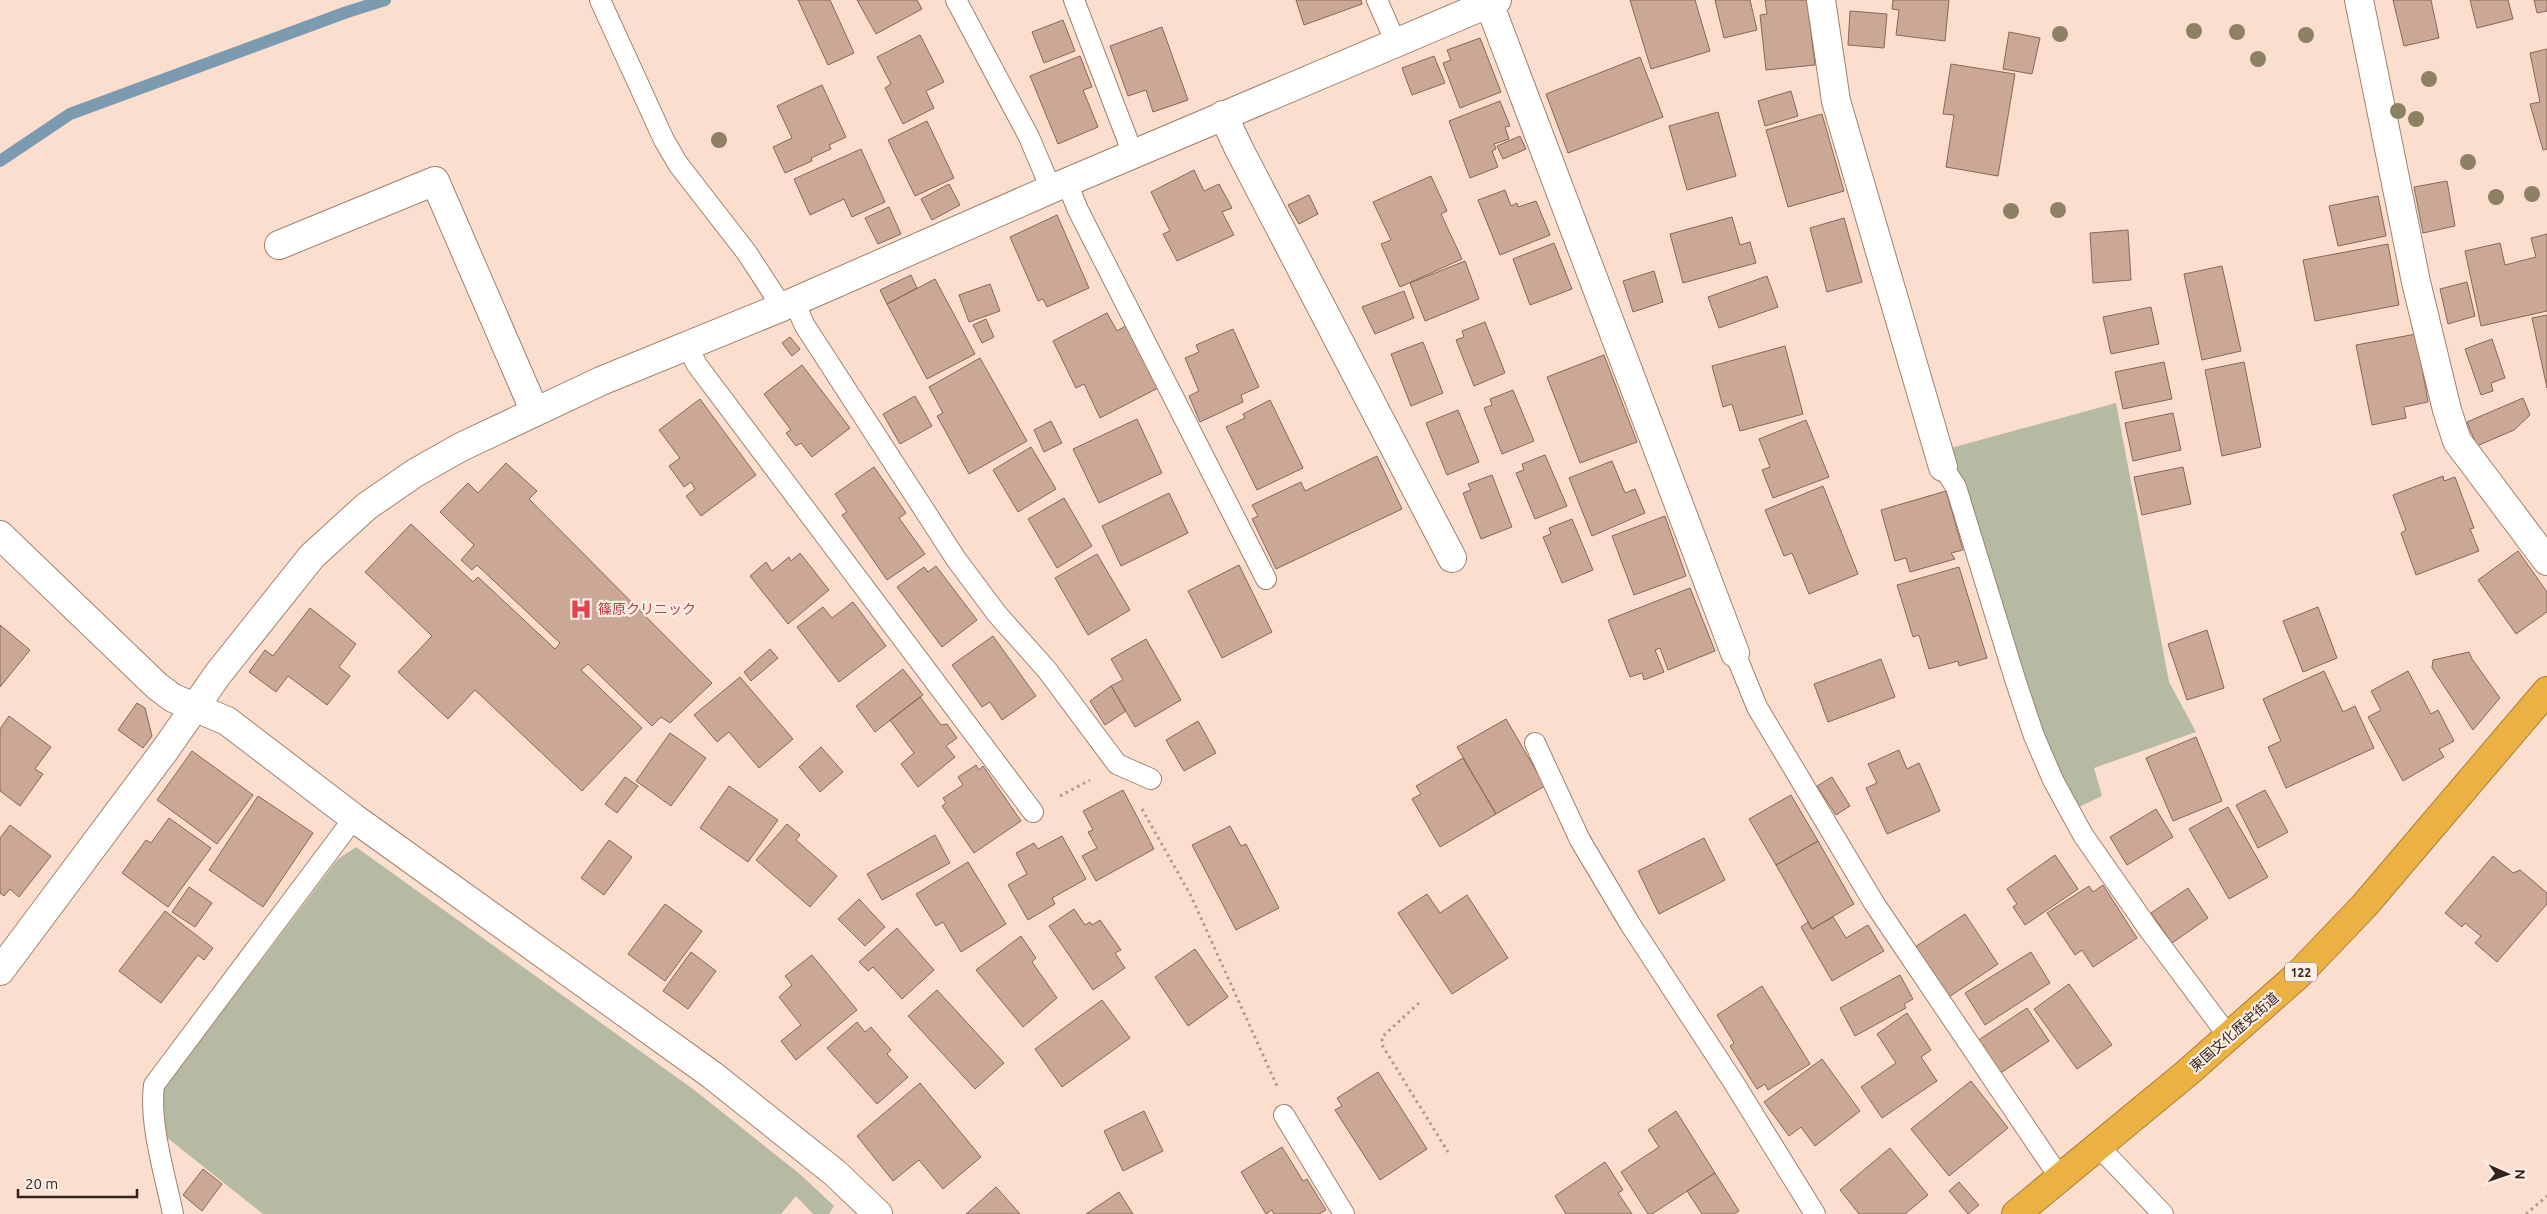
<svg xmlns="http://www.w3.org/2000/svg" width="2547" height="1214" viewBox="0 0 2547 1214" font-family="Ubuntu,'Noto Sans JP',sans-serif">
	<style>
		.green { fill: #b6baa2 }
		.lines { fill: none; stroke-linecap: round; stroke-linejoin: round }
		.stream { stroke: #7c9bb1; stroke-width: 12 }
		.building { fill: #caa895; stroke: #876856 }
		.lane-casing { stroke: #a1816e; stroke-width: 22 }
		.street-casing { stroke: #a1816e; stroke-width: 30 }
		.highway-casing { stroke: #aa8035; stroke-width: 30 }
		.path { stroke: #b19a8d; stroke-width: 3; stroke-dasharray: 2.5 4; stroke-linecap: butt }
		.lane { stroke: #fff; stroke-width: 20 }
		.street { stroke: #fff; stroke-width: 28 }
		.highway { stroke: #ebb142; stroke-width: 28 }
		.tree { fill: #8c8162 }
		.labels { text-anchor: middle; dominant-baseline: central; stroke-width: 4.5; stroke-linejoin: round; paint-order: stroke }
		.shield { fill: #fdeee6; stroke: #6f6159; stroke-width: 1 }
		.shield-label { font-size: 12px; font-weight: bold; fill: #32241d }
		.health-label { font-size: 14px; fill: #be3a42; stroke: #fdeee6; text-anchor: start }
		.street-label { font-size: 14px; fill: #32241d; stroke: #fdeee6 }
	</style>
	<rect width="100%" height="100%" fill="#fbdecd"/>
	<path class="green" d="M 2116,403 L 2169,682 L 2196,732 L 2094,768 L 2102,796 L 2075,809 L 2042,735 L 2022,677 L 1951,448 Z
		M 356,847 L 693,1089 L 801,1175 L 834,1206 L 829,1214 L 813,1214 L 796,1196 L 781,1214 L 263,1214 L 165,1136 L 161,1093 L 338,859 Z"/>
	<g class="lines">
		<path class="stream" d="M 0,161 L 70,114 L 347,12 L 385,0"/>
	</g>
	<path class="building" d="M 798,0 L 830,0 L 854,53 L 828,65 Z
		M 857,0 L 917,0 L 922,9 L 876,34 Z
		M 1296,0 L 1361,0 L 1362,4 L 1304,25 Z
		M 1630,0 L 1695,0 L 1710,51 L 1651,69 Z
		M 1715,0 L 1750,0 L 1757,30 L 1724,38 Z
		M 1765,0 L 1807,0 L 1815,65 L 1766,70 L 1760,15 L 1767,14 Z
		M 1893,0 L 1949,0 L 1945,41 L 1896,35 L 1899,10 L 1892,9 Z
		M 2393,0 L 2431,0 L 2439,38 L 2404,46 Z
		M 2470,0 L 2508,0 L 2513,19 L 2477,28 Z
		M 2534,0 L 2547,0 L 2547,11 L 2537,13 Z
		M 1850,11 L 1887,14 L 1884,48 L 1848,45 Z
		M 1063,20 L 1075,51 L 1044,63 L 1032,32 Z
		M 1162,27 L 1188,100 L 1153,112 L 1146,90 L 1128,96 L 1110,46 Z
		M 2009,32 L 2040,38 L 2032,74 L 2003,69 Z
		M 920,35 L 944,82 L 926,91 L 934,108 L 903,124 L 885,88 L 891,84 L 877,57 Z
		M 1480,38 L 1501,92 L 1460,108 L 1443,63 L 1451,60 L 1447,50 Z
		M 2547,49 L 2547,149 L 2543,150 L 2530,104 L 2540,102 L 2530,53 Z
		M 1080,56 L 1092,87 L 1083,90 L 1098,127 L 1058,144 L 1030,76 Z
		M 1434,56 L 1445,83 L 1412,95 L 1402,68 Z
		M 1640,57 L 1663,117 L 1568,153 L 1546,94 Z
		M 1951,64 L 2015,74 L 1998,176 L 1946,167 L 1954,115 L 1943,114 Z
		M 822,85 L 846,137 L 829,145 L 831,149 L 811,158 L 812,161 L 785,173 L 773,147 L 792,138 L 777,106 Z
		M 1791,91 L 1798,116 L 1765,126 L 1758,101 Z
		M 1500,101 L 1510,126 L 1505,127 L 1509,139 L 1494,144 L 1496,149 L 1492,151 L 1498,167 L 1470,178 L 1449,121 Z
		M 1718,112 L 1736,176 L 1687,190 L 1669,126 Z
		M 1822,114 L 1844,191 L 1788,207 L 1766,130 Z
		M 927,121 L 954,178 L 915,196 L 888,140 Z
		M 1520,136 L 1526,149 L 1503,159 L 1497,146 Z
		M 861,149 L 885,202 L 852,217 L 844,199 L 810,215 L 794,179 Z
		M 1194,170 L 1204,191 L 1219,184 L 1232,208 L 1222,212 L 1234,235 L 1177,261 L 1163,234 L 1170,231 L 1151,192 Z
		M 1431,176 L 1447,211 L 1441,214 L 1462,259 L 1400,287 L 1381,244 L 1391,240 L 1373,202 Z
		M 2447,181 L 2455,226 L 2423,233 L 2414,187 Z
		M 949,184 L 960,205 L 932,220 L 921,199 Z
		M 1505,190 L 1511,206 L 1517,203 L 1518,207 L 1536,201 L 1550,235 L 1500,255 L 1478,200 Z
		M 1309,195 L 1318,214 L 1299,224 L 1288,205 Z
		M 2378,196 L 2386,236 L 2338,246 L 2329,206 Z
		M 889,207 L 901,234 L 878,244 L 865,218 Z
		M 1057,215 L 1089,288 L 1047,307 L 1043,299 L 1038,301 L 1010,237 Z
		M 1732,217 L 1740,245 L 1750,242 L 1756,263 L 1683,283 L 1670,234 Z
		M 1844,218 L 1862,282 L 1827,292 L 1810,228 Z
		M 2128,230 L 2131,280 L 2093,283 L 2090,233 Z
		M 2547,234 L 2547,311 L 2481,326 L 2465,251 L 2500,243 L 2505,265 L 2536,257 L 2531,238 Z
		M 1554,243 L 1572,289 L 1530,305 L 1513,259 Z
		M 2388,244 L 2399,305 L 2315,321 L 2303,260 Z
		M 1465,261 L 1479,299 L 1425,321 L 1410,283 Z
		M 2222,266 L 2241,351 L 2202,360 L 2184,274 Z
		M 1654,271 L 1663,302 L 1633,312 L 1623,281 Z
		M 911,275 L 917,288 L 887,304 L 880,290 Z
		M 1767,276 L 1778,307 L 1719,328 L 1708,297 Z
		M 935,279 L 975,354 L 927,379 L 887,304 Z
		M 2467,282 L 2475,316 L 2448,324 L 2440,289 Z
		M 990,284 L 1000,311 L 969,322 L 959,295 Z
		M 1404,291 L 1414,318 L 1375,334 L 1362,307 Z
		M 2151,307 L 2159,344 L 2111,354 L 2103,317 Z
		M 1107,313 L 1117,331 L 1129,324 L 1160,387 L 1100,418 L 1084,384 L 1076,388 L 1053,341 Z
		M 2547,315 L 2547,388 L 2532,318 Z
		M 986,319 L 994,337 L 982,343 L 973,325 Z
		M 1485,322 L 1505,373 L 1474,386 L 1456,340 L 1464,337 L 1462,331 Z
		M 1233,329 L 1259,387 L 1241,395 L 1243,402 L 1200,422 L 1189,396 L 1199,391 L 1185,358 L 1199,352 L 1196,345 Z
		M 2416,334 L 2428,402 L 2404,407 L 2406,418 L 2372,425 L 2356,345 Z
		M 790,337 L 800,349 L 792,356 L 782,343 Z
		M 2492,339 L 2505,378 L 2491,383 L 2493,391 L 2481,395 L 2465,349 Z
		M 1423,342 L 1443,393 L 1411,406 L 1391,354 Z
		M 1785,346 L 1803,414 L 1740,431 L 1732,404 L 1723,407 L 1712,366 Z
		M 1604,355 L 1637,442 L 1580,463 L 1547,377 Z
		M 980,358 L 1027,441 L 969,474 L 937,416 L 943,413 L 929,387 Z
		M 2164,362 L 2172,399 L 2123,409 L 2115,372 Z
		M 2244,362 L 2261,447 L 2222,456 L 2205,370 Z
		M 802,365 L 850,428 L 812,457 L 801,443 L 796,446 L 786,433 L 791,430 L 764,394 Z
		M 1513,390 L 1534,441 L 1502,454 L 1484,408 L 1492,405 L 1490,399 Z
		M 915,396 L 932,426 L 900,444 L 883,414 Z
		M 2523,398 L 2530,415 L 2514,430 L 2477,446 L 2467,422 Z
		M 700,399 L 756,475 L 701,516 L 686,496 L 695,489 L 691,482 L 684,487 L 669,466 L 680,458 L 659,430 Z
		M 1270,400 L 1303,468 L 1257,490 L 1226,427 L 1245,418 L 1243,414 Z
		M 1458,410 L 1479,462 L 1447,475 L 1426,423 Z
		M 2173,413 L 2181,450 L 2133,461 L 2125,423 Z
		M 1137,419 L 1162,473 L 1099,503 L 1073,449 Z
		M 1806,420 L 1829,477 L 1773,498 L 1762,470 L 1770,467 L 1759,439 Z
		M 1051,421 L 1062,443 L 1044,452 L 1034,430 Z
		M 1031,447 L 1056,489 L 1018,512 L 993,470 Z
		M 1545,455 L 1567,506 L 1535,519 L 1516,473 L 1524,470 L 1522,464 Z
		M 1377,456 L 1402,509 L 1276,569 L 1252,519 L 1258,516 L 1252,505 L 1301,482 L 1305,491 Z
		M 1612,461 L 1625,493 L 1635,489 L 1645,513 L 1592,536 L 1569,478 Z
		M 506,463 L 537,491 L 529,499 L 712,683 L 670,723 L 661,717 L 652,726 L 588,664 L 581,670 L 642,728 L 582,791 L 475,690 L 448,719 L 398,672 L 432,636 L 365,572 L 411,524 L 473,582 L 478,577 L 555,649 L 560,643 L 477,565 L 472,570 L 461,560 L 474,545 L 440,512 L 468,483 L 478,493 Z
		M 874,467 L 906,513 L 899,518 L 925,554 L 887,580 L 842,515 L 847,512 L 835,494 Z
		M 2183,467 L 2191,504 L 2142,515 L 2134,477 Z
		M 1492,475 L 1512,527 L 1481,539 L 1463,493 L 1471,490 L 1468,484 Z
		M 2443,476 L 2444,481 L 2455,477 L 2474,528 L 2470,529 L 2479,551 L 2416,575 L 2401,533 L 2406,530 L 2393,495 Z
		M 1823,486 L 1858,574 L 1809,594 L 1792,553 L 1784,556 L 1765,510 Z
		M 1946,491 L 1963,550 L 1951,553 L 1955,559 L 1910,572 L 1906,558 L 1895,561 L 1881,510 Z
		M 1169,493 L 1188,533 L 1121,566 L 1102,526 Z
		M 1064,498 L 1092,546 L 1057,568 L 1028,519 Z
		M 1665,516 L 1686,576 L 1634,595 L 1612,536 Z
		M 1572,519 L 1593,570 L 1562,583 L 1543,537 L 1551,534 L 1549,528 Z
		M 2518,551 L 2547,592 L 2547,612 L 2516,634 L 2478,580 Z
		M 800,553 L 829,590 L 788,624 L 750,576 L 766,562 L 772,571 L 789,557 L 791,561 Z
		M 1097,554 L 1130,610 L 1088,635 L 1055,578 Z
		M 1239,565 L 1272,632 L 1222,658 L 1188,591 Z
		M 936,566 L 977,620 L 942,647 L 897,587 L 924,567 L 928,572 Z
		M 1959,567 L 1987,658 L 1959,666 L 1958,661 L 1929,669 L 1919,635 L 1913,637 L 1897,585 Z
		M 1690,588 L 1715,651 L 1668,670 L 1660,648 L 1655,650 L 1664,672 L 1644,680 L 1642,673 L 1630,677 L 1608,620 Z
		M 853,602 L 886,646 L 839,682 L 797,627 L 823,607 L 832,618 Z
		M 2318,607 L 2337,658 L 2303,672 L 2283,621 Z
		M 310,608 L 356,644 L 339,667 L 350,676 L 327,705 L 288,676 L 276,692 L 249,672 L 265,650 L 273,656 Z
		M 0,625 L 30,650 L 0,687 Z
		M 2207,630 L 2224,688 L 2187,700 L 2168,644 Z
		M 993,636 L 1036,696 L 1002,720 L 990,702 L 982,707 L 952,665 Z
		M 1146,639 L 1181,700 L 1135,727 L 1111,686 L 1123,680 L 1111,659 Z
		M 770,649 L 778,658 L 751,681 L 744,672 Z
		M 2469,652 L 2472,659 L 2500,698 L 2473,730 L 2432,668 L 2433,660 Z
		M 1881,659 L 1895,697 L 1828,722 L 1814,684 Z
		M 903,669 L 923,695 L 875,732 L 856,706 Z
		M 2324,671 L 2343,712 L 2355,706 L 2374,748 L 2286,788 L 2268,747 L 2281,741 L 2263,699 Z
		M 2408,671 L 2431,714 L 2438,710 L 2454,741 L 2439,749 L 2444,757 L 2403,781 L 2368,717 L 2381,710 L 2371,691 Z
		M 740,677 L 793,739 L 759,768 L 729,732 L 717,742 L 694,715 Z
		M 1111,686 L 1126,711 L 1105,725 L 1090,701 Z
		M 920,697 L 941,725 L 947,724 L 957,738 L 946,746 L 955,757 L 918,787 L 901,764 L 914,753 L 890,720 Z
		M 137,703 L 145,708 L 152,736 L 143,748 L 118,730 Z
		M 9,716 L 51,747 L 35,769 L 43,774 L 20,806 L 0,791 L 0,729 Z
		M 1506,719 L 1545,786 L 1496,814 L 1457,747 Z
		M 1198,721 L 1216,753 L 1184,771 L 1166,740 Z
		M 670,733 L 706,758 L 671,806 L 636,781 Z
		M 2196,737 L 2222,801 L 2173,821 L 2146,758 Z
		M 821,747 L 843,772 L 820,792 L 799,767 Z
		M 1899,750 L 1907,769 L 1919,763 L 1940,811 L 1887,834 L 1866,788 L 1877,783 L 1868,764 Z
		M 192,751 L 253,795 L 217,844 L 157,800 Z
		M 1463,758 L 1496,814 L 1440,847 L 1412,799 L 1421,794 L 1416,786 Z
		M 976,765 L 979,770 L 983,766 L 1021,821 L 974,853 L 942,806 L 946,803 L 943,798 L 963,785 L 958,777 Z
		M 625,777 L 638,786 L 617,813 L 605,804 Z
		M 1832,777 L 1850,806 L 1836,815 L 1817,786 Z
		M 729,786 L 778,820 L 748,862 L 700,828 Z
		M 1123,790 L 1154,849 L 1096,881 L 1082,856 L 1097,848 L 1088,832 L 1093,830 L 1083,811 Z
		M 2265,790 L 2288,832 L 2258,848 L 2236,805 Z
		M 1791,795 L 1818,841 L 1776,865 L 1749,819 Z
		M 258,796 L 313,833 L 263,907 L 209,870 Z
		M 2228,807 L 2268,877 L 2229,899 L 2189,829 Z
		M 2156,809 L 2173,837 L 2127,865 L 2110,837 Z
		M 169,818 L 211,848 L 168,907 L 122,873 L 146,840 L 151,843 Z
		M 787,824 L 800,835 L 796,840 L 837,876 L 810,907 L 756,860 Z
		M 10,825 L 51,856 L 19,897 L 10,889 L 4,896 L 0,893 L 0,838 Z
		M 1230,826 L 1241,846 L 1246,844 L 1279,908 L 1236,930 L 1192,845 Z
		M 935,835 L 950,863 L 882,900 L 867,874 Z
		M 1062,836 L 1086,879 L 1052,898 L 1055,904 L 1028,920 L 1008,885 L 1027,874 L 1016,853 L 1034,843 L 1038,849 Z
		M 1704,838 L 1725,880 L 1659,914 L 1638,871 Z
		M 609,840 L 632,857 L 604,895 L 581,878 Z
		M 1818,841 L 1854,904 L 1812,929 L 1776,865 Z
		M 2055,855 L 2078,889 L 2025,925 L 2013,907 L 2017,904 L 2007,889 Z
		M 2493,856 L 2513,873 L 2520,870 L 2547,893 L 2547,904 L 2497,962 L 2475,943 L 2481,936 L 2465,923 L 2462,927 L 2445,913 Z
		M 968,862 L 1006,924 L 961,952 L 943,922 L 936,926 L 916,894 Z
		M 2103,885 L 2137,938 L 2093,967 L 2082,950 L 2075,955 L 2047,913 L 2089,886 L 2093,892 Z
		M 189,887 L 212,903 L 195,927 L 172,912 Z
		M 2188,888 L 2208,918 L 2172,943 L 2151,913 Z
		M 1427,894 L 1440,913 L 1467,895 L 1508,958 L 1452,994 L 1398,913 Z
		M 859,899 L 885,927 L 865,946 L 838,919 Z
		M 665,904 L 702,931 L 665,981 L 628,954 Z
		M 1074,909 L 1085,925 L 1090,922 L 1092,925 L 1100,920 L 1121,950 L 1115,953 L 1125,968 L 1093,990 L 1049,926 Z
		M 165,911 L 213,948 L 204,960 L 198,955 L 161,1003 L 119,971 Z
		M 1965,914 L 1998,964 L 1949,997 L 1915,947 Z
		M 1833,917 L 1846,938 L 1868,925 L 1884,951 L 1832,981 L 1801,927 L 1808,922 L 1812,929 Z
		M 897,928 L 934,970 L 902,999 L 873,967 L 868,971 L 859,962 Z
		M 1021,936 L 1036,958 L 1032,962 L 1057,998 L 1023,1027 L 976,970 Z
		M 1195,949 L 1228,997 L 1188,1026 L 1155,977 Z
		M 691,952 L 716,971 L 688,1009 L 663,991 Z
		M 2031,952 L 2050,983 L 1985,1025 L 1965,993 Z
		M 812,955 L 857,1010 L 796,1060 L 781,1041 L 801,1025 L 779,997 L 792,985 L 785,976 Z
		M 1900,975 L 1913,999 L 1904,1004 L 1906,1008 L 1855,1036 L 1840,1008 Z
		M 2069,984 L 2112,1045 L 2077,1069 L 2034,1009 Z
		M 1762,986 L 1810,1064 L 1768,1090 L 1765,1084 L 1757,1089 L 1730,1046 L 1734,1043 L 1717,1015 Z
		M 937,990 L 1004,1063 L 975,1089 L 908,1016 Z
		M 1102,1000 L 1130,1038 L 1062,1087 L 1035,1049 Z
		M 2027,1008 L 2049,1041 L 1999,1074 L 1977,1041 Z
		M 1907,1013 L 1931,1050 L 1921,1057 L 1937,1081 L 1882,1118 L 1861,1087 L 1896,1063 L 1877,1034 Z
		M 857,1022 L 865,1032 L 871,1027 L 891,1050 L 887,1054 L 908,1077 L 877,1104 L 827,1048 Z
		M 1822,1059 L 1860,1111 L 1815,1146 L 1801,1127 L 1789,1136 L 1764,1102 Z
		M 1378,1072 L 1427,1149 L 1380,1180 L 1335,1110 L 1342,1106 L 1337,1098 Z
		M 1971,1081 L 2008,1128 L 1949,1176 L 1911,1129 Z
		M 920,1083 L 981,1157 L 943,1189 L 919,1160 L 893,1181 L 857,1136 Z
		M 1144,1111 L 1163,1151 L 1123,1171 L 1104,1131 Z
		M 1676,1111 L 1715,1173 L 1652,1214 L 1648,1214 L 1621,1172 L 1659,1147 L 1648,1130 Z
		M 1282,1147 L 1303,1181 L 1307,1179 L 1326,1210 L 1319,1214 L 1274,1214 L 1272,1210 L 1266,1214 L 1241,1172 Z
		M 1890,1148 L 1928,1195 L 1905,1214 L 1859,1214 L 1840,1190 Z
		M 1605,1162 L 1623,1190 L 1618,1193 L 1632,1214 L 1566,1214 L 1555,1196 Z
		M 203,1169 L 222,1184 L 202,1211 L 183,1195 Z
		M 1715,1173 L 1739,1211 L 1734,1214 L 1702,1214 L 1687,1191 Z
		M 1959,1182 L 1979,1205 L 1968,1214 L 1949,1191 Z
		M 996,1187 L 1020,1214 L 966,1214 Z
		M 1119,1192 L 1133,1214 L 1086,1214 Z"/>
	<g class="lines">
		<g class="lane-casing">
			<path id="lane" d="M 600,0 L 664,140 L 678,164 L 747,253 L 782,307
				M 956,0 L 1029,137 L 1051,189
				M 1074,0 L 1133,154
				M 1377,0 L 1396,43
				M 1067,183 L 1078,210 L 1266,579
				M 794,302 L 805,326 L 956,559 L 997,614 L 1047,670 L 1117,764 L 1151,779
				M 687,346 L 697,365 L 1033,812
				M 1943,467 L 1956,487 L 2015,679 L 2034,736 L 2053,780 L 2083,835 L 2150,931 L 2229,1037
				M 1735,653 L 1757,707 L 1874,903 L 2060,1178
				M 1535,743 L 1580,840 L 1630,924 L 1734,1083 L 1815,1214
				M 1284,1115 L 1344,1214
				M 2099,1147 L 2163,1214
				M 173,1214 C 165,1175 149,1124 154,1085 L 354,818"/>
		</g>
		<g class="street-casing">
			<path id="street" d="M 1821,0 L 1836,101 L 1943,467
				M 2359,0 L 2416,282 L 2447,410 L 2457,441 L 2547,561
				M 1489,3 L 1735,653
				M 1223,115 L 1239,149 L 1452,558
				M 279,245 L 435,181 L 535,412
				M 0,535 L 157,686 L 173,698 L 227,721 L 354,818 L 712,1075 L 835,1173 L 878,1214
				M 0,971 L 165,750 L 218,674 L 312,556 L 367,506 L 415,473 L 461,447 L 601,381 L 782,307 L 1051,189 L 1497,0"/>
		</g>
		<g class="highway-casing">
			<path id="highway" d="M 2016,1214 L 2187,1073 L 2298,975 L 2364,906 L 2547,691"/>
		</g>
		<path class="path" d="M 1060,796 L 1090,780
			M 1142,809 L 1191,896 L 1277,1086
			M 1419,1003 L 1382,1037 L 1382,1045 L 1448,1152
			M 2526,1214 L 2547,1196"/>
		<use href="#lane" class="lane"/>
		<use href="#street" class="street"/>
		<use href="#highway" class="highway"/>
	</g>
	<g class="tree">
		<circle cx="2194" cy="31" r="8"/>
		<circle cx="2237" cy="32" r="8"/>
		<circle cx="2060" cy="34" r="8"/>
		<circle cx="2306" cy="35" r="8"/>
		<circle cx="2258" cy="59" r="8"/>
		<circle cx="2429" cy="79" r="8"/>
		<circle cx="2398" cy="111" r="8"/>
		<circle cx="2416" cy="119" r="8"/>
		<circle cx="719" cy="140" r="8"/>
		<circle cx="2468" cy="162" r="8"/>
		<circle cx="2532" cy="194" r="8"/>
		<circle cx="2496" cy="197" r="8"/>
		<circle cx="2058" cy="210" r="8"/>
		<circle cx="2011" cy="211" r="8"/>
	</g>
	<defs>
		<g id="hospital-bare" transform="scale(1.725)"><path d="M-5-5h3v3.5h4V-5h3V5h-3V1.5h-4V5h-3Z" fill="#e0444e" stroke="#fdeee6" stroke-width="2.5" paint-order="stroke"/></g>
	</defs>
	<g fill-rule="evenodd">
		<use href="#hospital-bare" x="581" y="609"/>
	</g>
	<g class="labels">
		<rect class="shield" x="2285" y="962.5" width="32" height="19" rx="4"/>
		<g class="shield-label">
			<text x="2301" y="972">122</text>
		</g>
		<g class="health-label">
			<text x="598" y="609">篠原クリニック</text>
		</g>
		<g class="street-label">
			<text transform="translate(2234 1032) rotate(-41)">東国文化歴史街道</text>
		</g>
	</g>
	<g transform="translate(2507 1174) rotate(92)" stroke="#fdeee6" stroke-width="4" paint-order="stroke">
	<path d="M0-4L9 19L0 12L-9 19Z" fill="#32241d"/>
	<text y="-8" font-size="14" font-weight="bold" text-anchor="middle" fill="#32241d">N</text>
	</g>
	<path d="M18 1189v8h119v-8" fill="none" stroke="#32241d" stroke-width="2.5"/>
	<text x="25" y="1189" font-size="15" fill="#32241d" stroke="#fdeee6" stroke-width="4" paint-order="stroke">20 m</text>
</svg>
